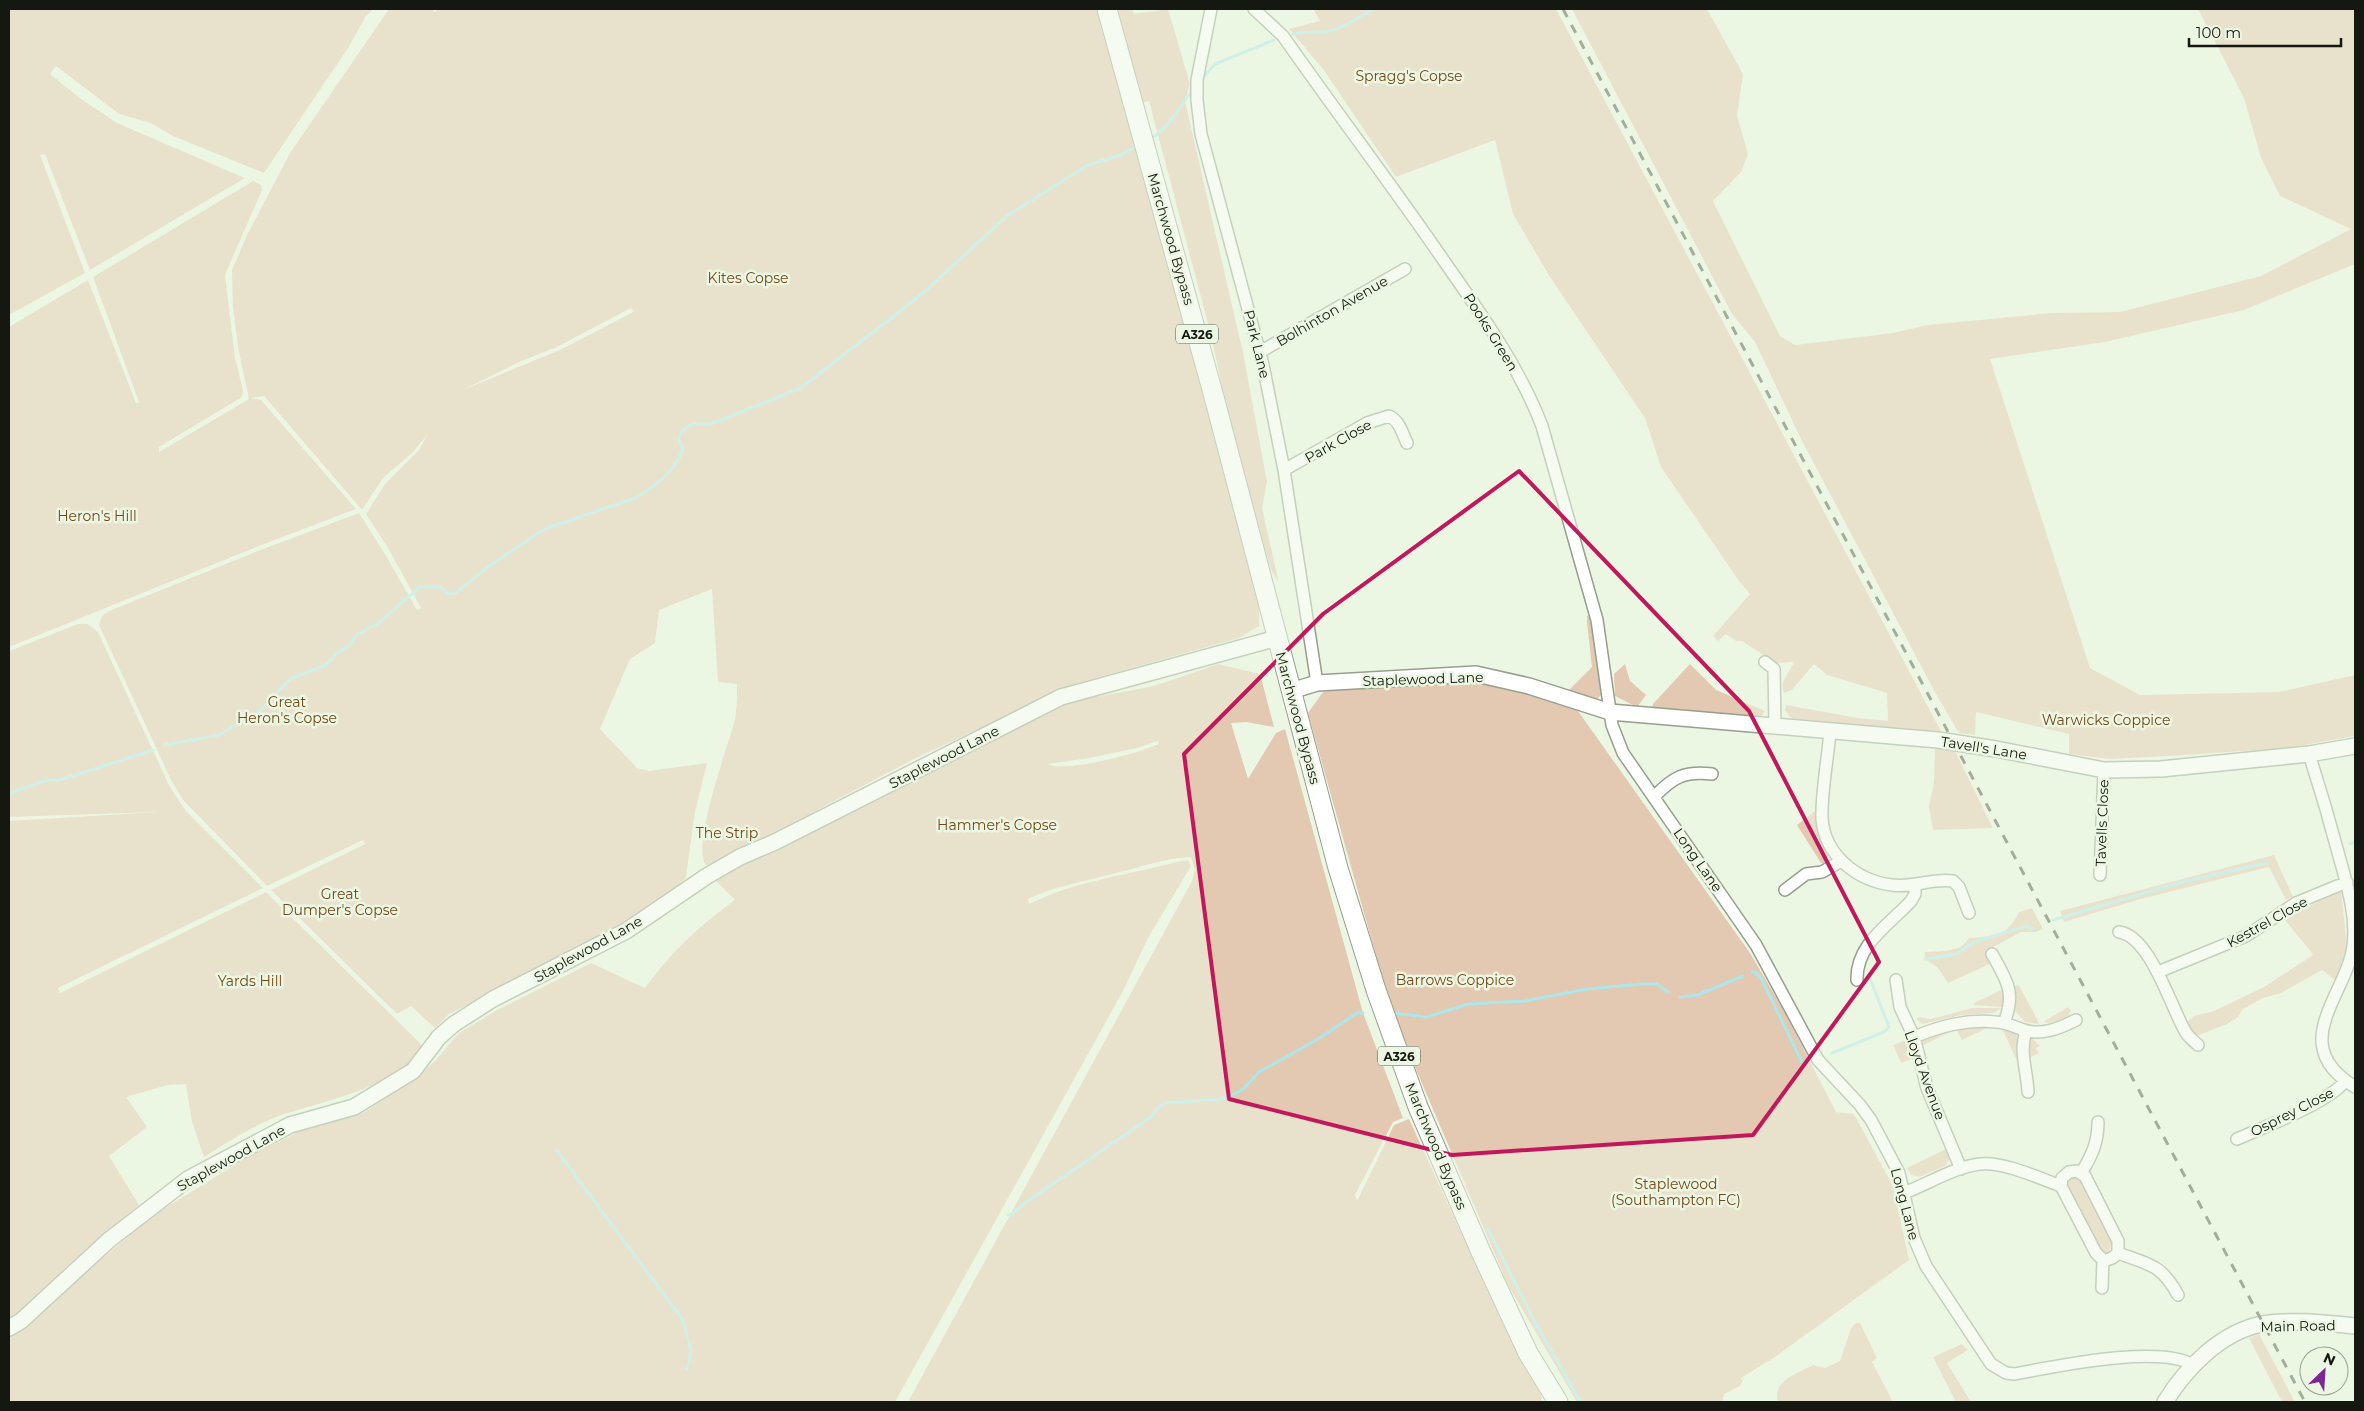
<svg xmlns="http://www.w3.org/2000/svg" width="2364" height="1411" viewBox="0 0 2364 1411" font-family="Montserrat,sans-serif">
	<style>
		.green { fill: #e3c8b2; fill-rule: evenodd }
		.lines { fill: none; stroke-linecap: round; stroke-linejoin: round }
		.stream { stroke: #ace7e9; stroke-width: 3 }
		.minor-casing { stroke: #959f8c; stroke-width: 14 }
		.tertiary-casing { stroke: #959f8c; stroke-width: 18 }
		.primary-casing { stroke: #959f8c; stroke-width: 21 }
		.minor { stroke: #fff; stroke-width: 11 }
		.tertiary { stroke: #fff; stroke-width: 15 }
		.primary { stroke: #fff; stroke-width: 19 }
		.rail { stroke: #4c5247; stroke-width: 3; stroke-dasharray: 9 9; stroke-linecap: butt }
		.marked { fill: none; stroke: #c2185b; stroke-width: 4; stroke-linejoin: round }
		.labels { text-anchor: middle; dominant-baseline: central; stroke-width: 5; stroke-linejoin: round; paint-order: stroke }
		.shield { fill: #ecf7e3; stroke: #555b50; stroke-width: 1 }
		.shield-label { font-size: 12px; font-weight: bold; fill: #141811 }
		.park-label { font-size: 14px; fill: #774717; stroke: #ecf7e3 }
		.street-label { font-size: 14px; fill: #141811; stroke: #ecf7e3 }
	</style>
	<rect width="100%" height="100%" fill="#ecf7e3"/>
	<path class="green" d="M 9,9 L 373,9 L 366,16 L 348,48 L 264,173 L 173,136 L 151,123 L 119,114 L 56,66 L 50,74 L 81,99 L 117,123 L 245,178 L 90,270 L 45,154 L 40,155 L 85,273 L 9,315 Z
		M 389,9 L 431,9 L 435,12 L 438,9 L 1098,9 L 1134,132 L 1259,598 L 1259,626 L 1239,638 L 1081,682 L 918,757 L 819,809 L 765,841 L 707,866 C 689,850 729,744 735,719 C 737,707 737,695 737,684 L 718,682 L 712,589 L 659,610 L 655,643 L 630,659 L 600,729 L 637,768 L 649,771 L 707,763 L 695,812 L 686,877 L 682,883 L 604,938 L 449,1014 L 435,1028 L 411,1006 L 397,1014 L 271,890 L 365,844 L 363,840 L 267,886 L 183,800 L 171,780 L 99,625 L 102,616 L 109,611 L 263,549 L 359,513 L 385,554 L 417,610 L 421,608 L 388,548 L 366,514 L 385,484 L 419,450 L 428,434 L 413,452 L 383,478 L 362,510 L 264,396 L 251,398 L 261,400 L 356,509 L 259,546 L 9,647 L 9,327 L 88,280 L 136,403 L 139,402 L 93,277 L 253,181 L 261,185 L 262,190 L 225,275 L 235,358 L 243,390 L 242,397 L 159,447 L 159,452 L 249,399 L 239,352 L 233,309 L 232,270 L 247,235 L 290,153 ZM 631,308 L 633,312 L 562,349 L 465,389 L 519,362 L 557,347 Z
		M 1118,9 L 1132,9 L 1134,14 L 1168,9 L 1190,84 L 1185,101 L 1244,357 L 1267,482 L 1262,508 L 1279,583 L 1270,568 L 1226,406 L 1211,335 L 1149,101 L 1141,103 Z
		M 1313,9 L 1556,9 L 1941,731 L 1801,722 L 1790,717 L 1785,710 L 1786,705 L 1858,718 L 1888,721 L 1887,693 L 1827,675 L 1814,664 L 1792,690 L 1784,693 L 1782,684 L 1793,664 L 1792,662 L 1776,663 L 1742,641 L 1736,641 L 1726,634 L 1718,641 L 1713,636 L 1750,594 L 1739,581 L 1661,467 L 1645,418 L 1550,277 L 1513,214 L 1495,140 L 1396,177 L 1323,69 L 1289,29 L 1320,21 Z
		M 1572,9 L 1707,9 L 1743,74 L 1737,116 L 1748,154 L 1741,172 L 1713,201 L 1780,336 L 1795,345 L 1893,333 L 1928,325 L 2051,313 L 2120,312 L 2261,276 L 2351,229 L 2280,196 L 2261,158 L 2244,98 L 2198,9 L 2355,9 L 2355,264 L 2244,310 L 2105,342 L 1990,359 L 2090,668 L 2140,695 L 2279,692 L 2355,675 L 2355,736 L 2287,748 L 2169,756 L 2110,759 L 2069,754 L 2069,734 L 1976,712 L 1975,735 L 1959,733 L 1937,696 L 1801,439 L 1755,342 L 1732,314 Z
		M 1591,614 L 1603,693 L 1596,700 L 1569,690 L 1592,667 L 1587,622 L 1587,616 Z
		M 78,624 L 87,624 L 98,632 L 170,787 L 186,811 L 263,888 L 58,988 L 60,993 L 266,892 L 421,1044 L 421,1047 C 405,1086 315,1103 279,1116 C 252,1126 228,1142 204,1157 L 192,1122 L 186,1084 L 168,1085 L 126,1097 L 147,1127 L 109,1156 L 139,1205 L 68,1265 L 17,1318 L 9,1323 L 9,821 L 158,812 L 9,817 L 9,651 Z
		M 1218,664 L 1260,674 L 1274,727 L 1246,722 L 1231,723 L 1248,779 L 1276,733 L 1285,729 L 1363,1013 L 1403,1118 L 1393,1122 L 1355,1195 L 1357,1201 L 1394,1125 L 1409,1119 L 1508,1335 L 1540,1383 L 1542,1402 L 908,1402 L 1192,881 L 1195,870 L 1191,857 C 1164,858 1138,868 1112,874 C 1083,882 1055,886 1028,899 L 1029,904 C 1075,881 1128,875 1177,862 L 1188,860 L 1191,866 L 1148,938 L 1123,991 L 895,1402 L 9,1402 L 9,1337 L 155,1214 L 248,1157 L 302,1130 L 363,1113 L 410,1082 L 434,1062 L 459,1033 L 497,1010 L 591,963 L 645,988 C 670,953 700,925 735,900 L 713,878 L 825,826 L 1063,703 L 1154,686 ZM 1158,741 L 1159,744 C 1138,753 1067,773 1048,764 L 1090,758 L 1137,748 Z
		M 1625,664 L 1630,681 L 1646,695 L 1637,707 L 1615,696 L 1614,674 Z
		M 1690,664 L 1716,690 L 1765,711 L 1762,716 L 1754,717 L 1652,709 L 1653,704 Z
		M 1408,679 L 1494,685 L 1573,704 L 1750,953 L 1783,1009 L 1836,1112 L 1854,1114 L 1893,1186 L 1909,1260 L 1775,1357 L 1741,1378 L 1743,1381 L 1740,1386 L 1724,1394 L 1723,1402 L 1577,1402 L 1508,1285 L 1392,1013 L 1308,713 L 1323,692 Z
		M 1935,748 L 1954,749 L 1993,828 L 1933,830 L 1929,807 L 1934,782 Z
		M 1815,811 L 1829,855 L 1824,863 L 1821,863 L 1797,825 Z
		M 2274,855 L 2293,897 L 2286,900 L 2269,867 L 2141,899 L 2064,922 L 2060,911 Z
		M 2341,890 L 2347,946 L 2346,958 L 2336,981 L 2322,970 L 2281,993 L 2263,998 L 2243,1009 L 2238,1017 L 2227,1024 L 2199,1035 L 2193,1033 L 2186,1023 L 2194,1016 L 2214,1011 L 2264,987 L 2310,957 L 2313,954 L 2284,919 Z
		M 2032,908 L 2043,929 L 2036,932 L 2021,932 L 1986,951 L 1992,963 L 1948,983 L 1938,968 L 1925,959 L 1925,952 C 1940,951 1961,953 1969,938 C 1994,936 2007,937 2019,912 Z
		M 2019,985 L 2037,1019 L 2039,1024 L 2025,1022 L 2014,1010 L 2015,986 Z
		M 2006,988 L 2004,1007 L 1973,1005 L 1976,1002 Z
		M 2068,1007 L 2071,1011 L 2067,1018 L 2049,1023 L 2043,1022 Z
		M 1972,1008 L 2002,1008 L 1994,1013 L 1961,1015 L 1923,1024 L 1917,1020 L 1918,1017 L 1931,1019 Z
		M 1968,1023 L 1920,1047 L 1923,1039 Z
		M 1967,1025 L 1989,1027 L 1962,1040 L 1957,1031 Z
		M 2002,1029 L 2015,1031 C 2018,1035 2020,1062 2022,1071 Z
		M 2031,1037 L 2040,1046 L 2036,1048 L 2039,1053 L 2027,1059 L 2028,1042 Z
		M 1908,1039 L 1914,1058 L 1901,1063 L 1893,1045 Z
		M 1948,1148 L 1950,1159 L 1945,1166 L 1919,1177 L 1911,1175 L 1907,1168 Z
		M 2074,1177 L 2083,1182 L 2112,1243 L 2109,1253 L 2105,1254 L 2099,1250 L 2067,1185 L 2069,1180 Z
		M 1856,1323 L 1860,1323 L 1877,1358 L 1872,1362 L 1893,1402 L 1778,1402 C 1772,1380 1797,1374 1813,1365 L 1825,1368 L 1840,1361 L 1851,1328 Z
		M 2259,1334 L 2295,1402 L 2282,1402 L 2249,1338 Z
		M 1962,1344 L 1968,1350 L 1947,1363 L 1971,1402 L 1956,1402 L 1933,1357 Z"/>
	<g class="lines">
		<path class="stream" d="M 1293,34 C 1304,31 1313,33 1324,32 C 1341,30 1359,17 1373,9
			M 1201,80 L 1215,64 L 1274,40
			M 1150,139 C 1170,128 1179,106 1194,89
			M 164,745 L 219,735 L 259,712 L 290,679 L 326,665 L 337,653 L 349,646 L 357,634 L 376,625 L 420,587 L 441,587 L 448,594 L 454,594 L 491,565 L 544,529 L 635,498 C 656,486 674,472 683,450 L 679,438 L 681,432 L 688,426 L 694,424 L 711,424 L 801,388 L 922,294 L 1007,216 L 1088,165 L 1121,155 L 1137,146
			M 9,794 C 26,788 41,779 60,780 L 153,750
			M 2350,844 L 2355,842
			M 2053,920 L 2186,881 L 2267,863
			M 1925,959 L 1957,954 L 1974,942 L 2027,926 L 2034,929
			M 1752,972 L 1754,971 L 1761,978 L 1802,1062
			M 1680,997 L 1698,995 L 1743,976
			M 1392,1013 L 1427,1017 L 1468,1004 L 1525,1001 L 1587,989 L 1642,984 L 1657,984 L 1668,992
			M 1832,1053 L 1884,1032 L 1889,1027 L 1869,976
			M 557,1151 L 683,1320 L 691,1351 L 687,1369
			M 1008,1215 L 1011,1215 L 1025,1203 L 1151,1117 L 1160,1106 L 1165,1103 L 1221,1099 L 1231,1096 L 1243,1089 L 1259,1072 L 1318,1039 L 1357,1013 L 1363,1013
			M 1488,1229 L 1538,1328 L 1581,1402"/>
		<g class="minor-casing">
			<path id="minor" d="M 1211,9 L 1197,80 L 1197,100 L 1201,134 L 1263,365 L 1284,470 L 1317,683
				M 1254,9 L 1283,36 C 1336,112 1392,185 1444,261 C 1481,314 1519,366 1542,426 L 1597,620 L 1612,725 L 1623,753 L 1756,945 L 1818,1060 L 1860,1105 L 1871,1120 L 1899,1173 L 1914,1238 L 1926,1266 L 1991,1364 L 2006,1373 L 2014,1374 C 2054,1367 2159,1344 2193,1365
				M 1260,352 L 1405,269
				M 1284,470 L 1367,423 L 1389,416 C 1400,421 1402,433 1407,443
				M 1765,662 L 1774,669 L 1775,725
				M 1830,731 C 1828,758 1821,793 1822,819 C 1825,856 1858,881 1892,885 C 1913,888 1932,878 1953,881 L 1959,887 L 1969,913
				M 2309,754 C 2320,788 2330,822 2339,856 C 2347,885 2357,916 2353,946 C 2349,978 2320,1012 2322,1043 C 2324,1064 2339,1077 2355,1087
				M 1654,797 C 1673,777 1684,771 1712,774
				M 2100,875 L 2104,770
				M 1785,890 L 1806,874 L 1822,872 L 1841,861
				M 2119,932 C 2150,936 2171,1007 2185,1031 C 2188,1037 2194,1041 2198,1045
				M 1992,954 C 2007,981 2016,992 2004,1023
				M 2158,972 L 2246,936 L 2296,903 L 2347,882
				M 1857,980 C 1856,944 1889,925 1911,901 L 1915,894 L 1915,885
				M 1896,980 L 1900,1007 L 1914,1037 L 1927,1088 L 1961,1169
				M 2026,1031 C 2019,1052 2027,1070 2028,1092
				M 1914,1037 C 1941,1026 1966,1019 1996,1022 C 2005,1022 2012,1026 2021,1029 C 2040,1037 2060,1028 2076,1020
				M 2237,1139 C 2262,1128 2330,1102 2345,1081
				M 2081,1173 C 2092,1156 2098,1142 2098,1122
				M 1904,1193 C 1928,1184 1954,1167 1980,1164 C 2002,1161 2039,1178 2061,1186 L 2096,1253 L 2103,1260 C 2110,1260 2113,1258 2118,1253 L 2118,1241 L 2085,1176 L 2077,1171 L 2069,1172 L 2062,1178 L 2061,1186
				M 2118,1253 C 2150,1265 2161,1264 2178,1295
				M 2102,1288 L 2103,1260"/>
		</g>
		<g class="tertiary-casing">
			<path id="tertiary" d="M 1291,691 L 1317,683 L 1476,674 L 1529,686 L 1610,712 L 1938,740 L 1996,749 L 2104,770 L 2161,769 L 2309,754 L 2355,746
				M 9,1328 L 21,1321 L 109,1240 L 188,1179 L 290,1125 L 354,1107 L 413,1071 L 439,1037 L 454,1024 L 493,999 L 626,931 L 707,876 L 740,857 L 775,842 L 1061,697 L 1277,638
				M 2165,1402 C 2186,1368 2221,1332 2262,1324 C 2292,1319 2325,1323 2355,1326"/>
		</g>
		<g class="primary-casing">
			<path id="primary" d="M 1107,9 L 1214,397 L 1338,868 L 1376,990 L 1418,1107 L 1481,1252 L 1528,1353 L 1558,1402"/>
		</g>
		<use href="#minor" class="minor"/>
		<use href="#tertiary" class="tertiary"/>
		<use href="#primary" class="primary"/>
		<path class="rail" d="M 1563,9 L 2305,1402"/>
	</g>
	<path d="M0 0H2364V1411H0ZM 1519,471 L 1749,711 L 1879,962 L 1753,1135 L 1452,1155 L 1229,1099 L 1184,754 L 1323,614 Z" fill="#ecf7e3" fill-opacity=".55" fill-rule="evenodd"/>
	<path class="marked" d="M 1519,471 L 1749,711 L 1879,962 L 1753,1135 L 1452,1155 L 1229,1099 L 1184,754 L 1323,614 Z"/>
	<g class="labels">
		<g class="shield">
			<rect x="1176" y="324.5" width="42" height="19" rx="4"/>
			<rect x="1378" y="1046.5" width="42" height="19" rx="4"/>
		</g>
		<g class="shield-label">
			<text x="1197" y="334">A326</text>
			<text x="1399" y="1056">A326</text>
		</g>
		<g class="park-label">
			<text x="1409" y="76">Spragg's Copse</text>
			<text x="748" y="278">Kites Copse</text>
			<text x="97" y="516">Heron's Hill</text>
			<text x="287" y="702">Great<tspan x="287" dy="16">Heron's Copse</tspan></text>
			<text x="2106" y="720">Warwicks Coppice</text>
			<text x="997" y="825">Hammer's Copse</text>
			<text x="727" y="833">The Strip</text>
			<text x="340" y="894">Great<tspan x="340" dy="16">Dumper's Copse</tspan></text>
			<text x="1455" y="980">Barrows Coppice</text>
			<text x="250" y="981">Yards Hill</text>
			<text x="1676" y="1184">Staplewood<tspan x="1676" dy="16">(Southampton FC)</tspan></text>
		</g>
		<g class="street-label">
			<text transform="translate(1171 239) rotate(74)">Marchwood Bypass</text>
			<text transform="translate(1332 311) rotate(-30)">Bolhinton Avenue</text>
			<text transform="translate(1491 332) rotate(58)">Pooks Green</text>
			<text transform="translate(1257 344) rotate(76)">Park Lane</text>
			<text transform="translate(1338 441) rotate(-29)">Park Close</text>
			<text transform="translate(1423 679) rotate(-2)">Staplewood Lane</text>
			<text transform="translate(1298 718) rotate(75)">Marchwood Bypass</text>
			<text transform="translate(1984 748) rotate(9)">Tavell's Lane</text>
			<text transform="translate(944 757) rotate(-27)">Staplewood Lane</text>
			<text transform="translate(2102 823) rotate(-88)">Tavells Close</text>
			<text transform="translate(1698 860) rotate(55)">Long Lane</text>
			<text transform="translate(2267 922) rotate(-29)">Kestrel Close</text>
			<text transform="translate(588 949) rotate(-29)">Staplewood Lane</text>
			<text transform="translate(1925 1075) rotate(70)">Lloyd Avenue</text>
			<text transform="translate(2292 1112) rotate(-27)">Osprey Close</text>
			<text transform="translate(1436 1146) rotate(67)">Marchwood Bypass</text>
			<text transform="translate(231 1158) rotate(-29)">Staplewood Lane</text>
			<text transform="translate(1905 1204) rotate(75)">Long Lane</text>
			<text transform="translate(2298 1326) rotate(-1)">Main Road</text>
		</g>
	</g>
	<rect width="2364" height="1411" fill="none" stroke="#141811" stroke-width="20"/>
	<g transform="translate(2324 1371) rotate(25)"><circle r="24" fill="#ecf7e3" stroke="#969e8f"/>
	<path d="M0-4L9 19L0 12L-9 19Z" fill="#7d2795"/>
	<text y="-8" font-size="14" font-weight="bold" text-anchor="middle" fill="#141811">N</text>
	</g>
	<path d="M2189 38v8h152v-8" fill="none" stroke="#141811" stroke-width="2.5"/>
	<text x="2196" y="38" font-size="15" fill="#141811" stroke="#ecf7e3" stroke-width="4" paint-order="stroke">100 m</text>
</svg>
